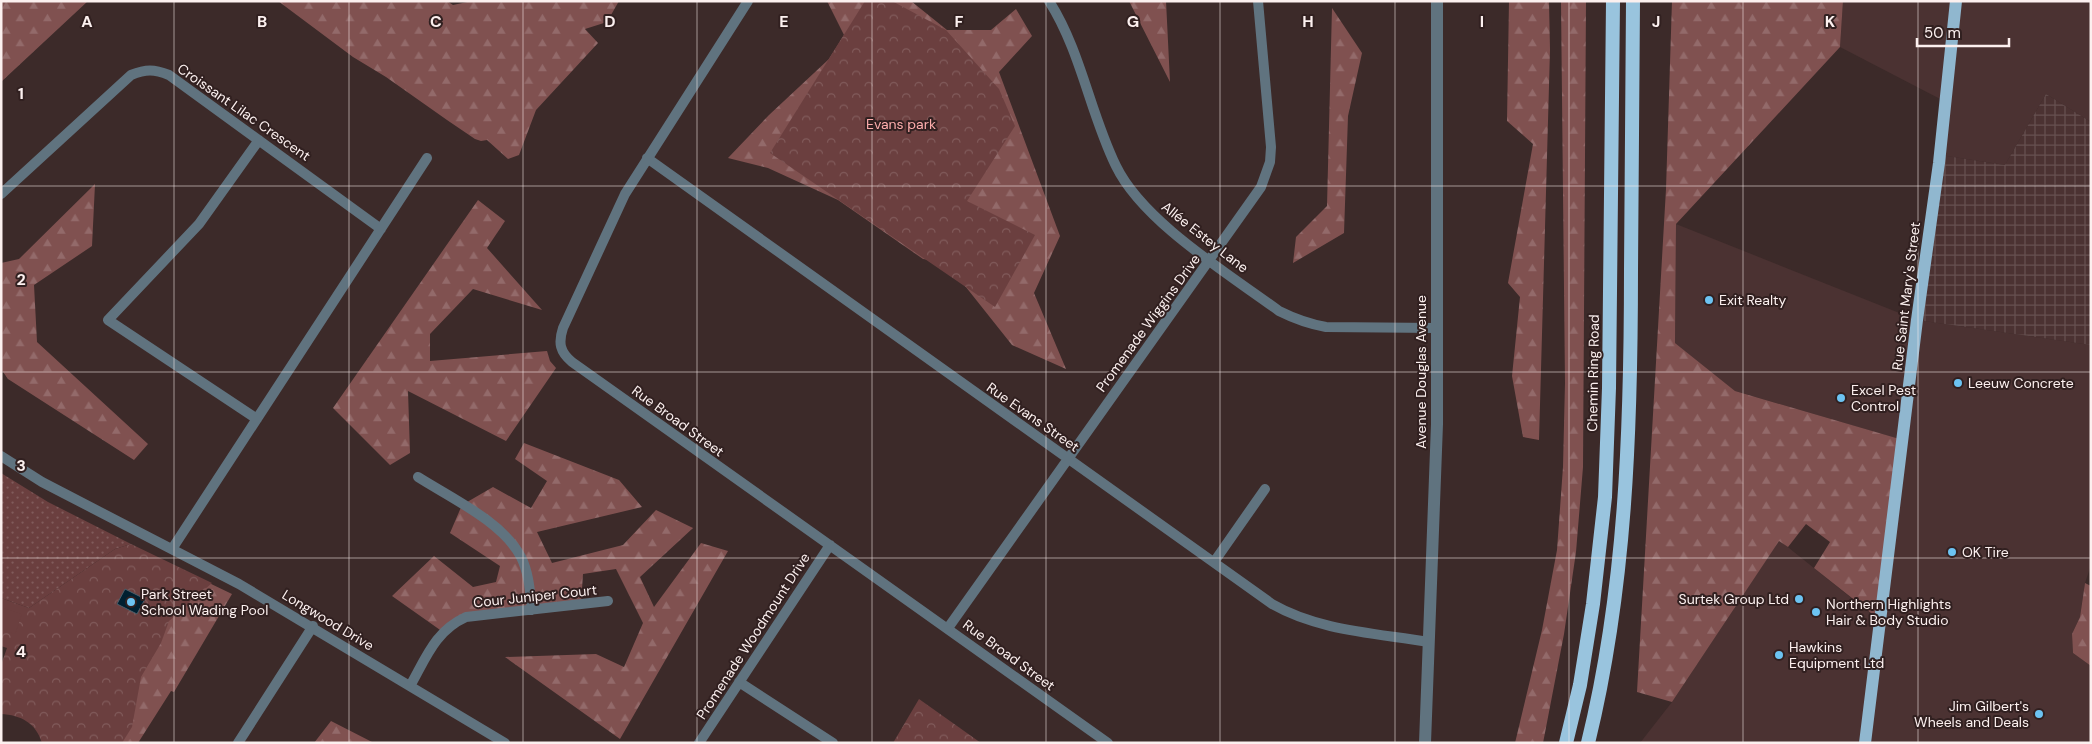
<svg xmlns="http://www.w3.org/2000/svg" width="2092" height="744" viewBox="0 0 2092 744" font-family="'DM Sans',sans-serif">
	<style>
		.built { fill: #4b3232 }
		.industrial { fill: url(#industrial-grid) }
		.grass { fill: url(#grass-dots) }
		.forest { fill: url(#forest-firs) }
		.park { fill: url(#park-crowns) }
		.garden { fill: #6b3f3f }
		.water { fill: #001f30; stroke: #4c5e69 }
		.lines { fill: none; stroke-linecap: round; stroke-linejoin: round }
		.minor { stroke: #60737f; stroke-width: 10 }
		.tertiary { stroke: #60737f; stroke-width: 12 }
		.primary { stroke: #90b7cf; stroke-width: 12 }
		.trunk { stroke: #99c4de; stroke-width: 14 }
		.grid { fill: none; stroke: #fcf0ef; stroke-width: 1; stroke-opacity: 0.55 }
		.poi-dot { fill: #6cc3f2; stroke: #312020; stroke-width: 2 }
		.labels { text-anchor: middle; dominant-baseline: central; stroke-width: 4; stroke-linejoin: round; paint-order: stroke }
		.street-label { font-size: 14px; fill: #fcf0ef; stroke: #312020 }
		.park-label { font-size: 14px; fill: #fdadac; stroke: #312020 }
		.poi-label { font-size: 14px; fill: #fcf0ef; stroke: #312020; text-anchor: start }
		.grid-label { font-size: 16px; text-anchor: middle; font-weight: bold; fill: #fcf0ef; stroke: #312020; stroke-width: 4; stroke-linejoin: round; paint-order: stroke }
	</style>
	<defs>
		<pattern id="industrial-grid" width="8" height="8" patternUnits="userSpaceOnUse" patternTransform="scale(1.25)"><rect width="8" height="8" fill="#4b3232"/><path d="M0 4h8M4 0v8" fill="none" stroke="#665050"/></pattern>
		<pattern id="grass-dots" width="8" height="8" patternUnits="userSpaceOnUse" patternTransform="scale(1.25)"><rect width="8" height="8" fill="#6b3f3f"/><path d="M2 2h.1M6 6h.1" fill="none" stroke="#815b5b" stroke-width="1.8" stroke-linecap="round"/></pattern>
		<pattern id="forest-firs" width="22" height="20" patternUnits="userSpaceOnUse" patternTransform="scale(1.25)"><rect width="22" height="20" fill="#805150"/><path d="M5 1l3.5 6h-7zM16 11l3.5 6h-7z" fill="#936a6a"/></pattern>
		<pattern id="park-crowns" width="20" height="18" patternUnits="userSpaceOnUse" patternTransform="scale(1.25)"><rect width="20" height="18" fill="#6b3f3f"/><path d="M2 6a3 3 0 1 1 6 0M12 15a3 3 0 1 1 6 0" fill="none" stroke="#815b5b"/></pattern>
	</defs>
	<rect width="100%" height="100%" fill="#3c2a29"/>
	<path class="built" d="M 1843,1 L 2091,1 L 2091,122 L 2046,94 L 2005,165 L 1940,155 L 1946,102 L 1840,47 Z
		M 1676,224 L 1917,320 L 2091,345 L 2091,565 L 2085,583 L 2080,617 L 2072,634 L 2073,653 L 2091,666 L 2091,743 L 1640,743 L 1672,702 L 1779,540 L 1880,621 L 1902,440 L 1735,391 L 1675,343 Z"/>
	<path class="industrial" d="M 2046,94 L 2091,122 L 2091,345 L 1917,320 L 1940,155 L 2005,165 Z"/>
	<path class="grass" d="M 1,473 L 48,502 L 131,544 L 115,549 L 29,608 L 1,598 Z"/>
	<path class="forest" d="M 1,1 L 88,1 L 1,82 Z
		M 278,1 L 447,1 L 453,5 L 472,1 L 619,1 L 607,22 L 585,29 L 598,43 L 536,110 L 519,155 L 508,159 L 487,140 L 481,141 L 475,139 L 447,120 L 386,77 L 353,57 Z
		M 827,1 L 911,1 L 947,30 L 991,30 L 1016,9 L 1032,36 L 999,72 L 1060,236 L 1034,293 L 1066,369 L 1012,345 L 946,262 L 923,259 L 838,200 L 768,168 L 728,158 L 769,115 L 829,59 L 844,35 Z
		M 1129,1 L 1166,1 L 1170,82 Z
		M 1509,1 L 1549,1 L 1550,50 L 1539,440 L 1523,437 L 1512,376 L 1520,297 L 1508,283 L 1533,144 L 1507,121 Z
		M 1561,1 L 1586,1 L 1583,467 L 1576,552 L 1564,634 L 1543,743 L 1515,743 L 1542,630 L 1557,550 L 1563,467 L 1565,383 Z
		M 1672,1 L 1843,1 L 1840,47 L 1676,224 L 1675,343 L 1735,391 L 1903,440 L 1881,621 L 1814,568 L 1830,542 L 1806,524 L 1788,547 L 1779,541 L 1672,702 L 1637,692 L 1666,189 Z
		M 1332,8 L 1362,53 L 1348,116 L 1344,233 L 1293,263 L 1296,237 L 1327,206 Z
		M 95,184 L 92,246 L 34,285 L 37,342 L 148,444 L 134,460 L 8,379 L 1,369 L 1,263 L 19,259 Z
		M 478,200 L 505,221 L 487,248 L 542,310 L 473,289 L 430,334 L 430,361 L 547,351 L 550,361 L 556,368 L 506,441 L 408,391 L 410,453 L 390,465 L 333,408 Z
		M 524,443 L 619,480 L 642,507 L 537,532 L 552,563 L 623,545 L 656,510 L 693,528 L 640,577 L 654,607 L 701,543 L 728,551 L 620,739 L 505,657 L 596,654 L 624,667 L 643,623 L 616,569 L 583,574 L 581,604 L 466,617 L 443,632 L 392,596 L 434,556 L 473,587 L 496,582 L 500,566 L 450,533 L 462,505 L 493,487 L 531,508 L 547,481 L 515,459 Z
		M 157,558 L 232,594 L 174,692 L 171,691 L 138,743 L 95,743 Z
		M 2085,583 L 2091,586 L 2091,666 L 2073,653 L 2072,634 L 2080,617 Z
		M 331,721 L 374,743 L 314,743 Z"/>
	<path class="park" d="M 865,1 L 892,1 L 946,30 L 999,89 L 1015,126 L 967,201 L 1035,235 L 995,307 L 770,153 Z
		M 131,544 L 212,583 L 169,621 L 161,643 L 141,677 L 132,727 L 122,743 L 42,743 C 36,723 21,715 1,714 L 1,665 L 7,648 L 1,646 L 1,598 L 29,608 L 115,549 Z
		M 919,699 L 981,743 L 893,743 Z"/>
	<path class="garden" d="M 1,607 L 22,614 L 15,634 L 1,630 Z"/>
	<path class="water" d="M 125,589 L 145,599 L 137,614 L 117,604 Z"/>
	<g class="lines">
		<path class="minor" d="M 748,1 L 625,194 L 563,328 C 558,343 560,352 572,362 L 1108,743
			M 1049,1 C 1081,51 1090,113 1116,166 C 1143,222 1229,274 1279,311 C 1295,319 1309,324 1326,327 L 1437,328
			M 647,158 L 1272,604 C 1319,631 1376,633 1429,642
			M 1,194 L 131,75 C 146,69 154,69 169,75 L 381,229
			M 257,419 L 108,320 L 199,224 L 259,140
			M 1,456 L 42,482 L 239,584 L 505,743
			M 418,477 C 451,498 503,522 521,557 C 529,573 530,592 532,610
			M 172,549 L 427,158
			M 1214,562 L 1265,489
			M 948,628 L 1261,187 L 1270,162 L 1271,147 L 1258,1
			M 739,682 L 833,743
			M 410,686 C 426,658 435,631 466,617 L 608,601
			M 238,743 L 313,626
			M 699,743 L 830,545"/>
		<path class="tertiary" d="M 1425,743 L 1437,424 L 1437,1"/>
		<path class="primary" d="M 1865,743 L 1917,320 L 1939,163 L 1956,1"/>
		<path class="trunk" d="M 1566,743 L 1580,685 L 1593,604 L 1605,497 L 1609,388 L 1613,1
			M 1588,743 C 1626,588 1631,428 1631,270 C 1632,180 1632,91 1633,1"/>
	</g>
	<path class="grid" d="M 174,1 L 174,743M 349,1 L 349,743M 523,1 L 523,743M 697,1 L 697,743M 872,1 L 872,743M 1046,1 L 1046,743M 1220,1 L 1220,743M 1395,1 L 1395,743M 1569,1 L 1569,743M 1743,1 L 1743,743M 1918,1 L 1918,743M 1,186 L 2091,186M 1,372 L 2091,372M 1,558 L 2091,558"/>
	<g class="poi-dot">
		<circle cx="1709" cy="300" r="5"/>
		<circle cx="1958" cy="383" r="5"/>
		<circle cx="1841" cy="398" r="5"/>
		<circle cx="1952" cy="552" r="5"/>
		<circle cx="1799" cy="599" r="5"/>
		<circle cx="131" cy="602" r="5"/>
		<circle cx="1816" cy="612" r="5"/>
		<circle cx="1779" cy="655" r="5"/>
		<circle cx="2039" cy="714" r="5"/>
	</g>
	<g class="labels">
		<g class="street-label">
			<text transform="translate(244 112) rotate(35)">Croissant Lilac Crescent</text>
			<text transform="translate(1205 237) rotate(38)">Allée Estey Lane</text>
			<text transform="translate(1906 296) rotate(-83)">Rue Saint Mary's Street</text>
			<text transform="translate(1148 323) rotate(-54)">Promenade Wiggins Drive</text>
			<text transform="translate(1421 372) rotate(-90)">Avenue Douglas Avenue</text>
			<text transform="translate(1593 373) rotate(-89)">Chemin Ring Road</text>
			<text transform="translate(1033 417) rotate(35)">Rue Evans Street</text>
			<text transform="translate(678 421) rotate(36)">Rue Broad Street</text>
			<text transform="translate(535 596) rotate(-6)">Cour Juniper Court</text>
			<text transform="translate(328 620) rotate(31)">Longwood Drive</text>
			<text transform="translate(753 636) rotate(-57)">Promenade Woodmount Drive</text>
			<text transform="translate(1009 655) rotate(36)">Rue Broad Street</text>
		</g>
		<g class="park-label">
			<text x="901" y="124">Evans park</text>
		</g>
		<g class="poi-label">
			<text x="1719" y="300">Exit Realty</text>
			<text x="1968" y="383">Leeuw Concrete</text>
			<text x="1851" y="390">Excel Pest<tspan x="1851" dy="16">Control</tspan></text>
			<text x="1962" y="552">OK Tire</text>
			<text x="141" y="594">Park Street<tspan x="141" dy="16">School Wading Pool</tspan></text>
			<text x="1789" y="599" text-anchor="end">Surtek Group Ltd</text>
			<text x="1826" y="604">Northern Highlights<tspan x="1826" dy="16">Hair &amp; Body Studio</tspan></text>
			<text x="1789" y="647">Hawkins<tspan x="1789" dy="16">Equipment Ltd</tspan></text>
			<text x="2029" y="706" text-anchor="end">Jim Gilbert's<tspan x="2029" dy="16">Wheels and Deals</tspan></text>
		</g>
	</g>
	<g class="grid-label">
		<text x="87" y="27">A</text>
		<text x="262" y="27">B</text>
		<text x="436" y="27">C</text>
		<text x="610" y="27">D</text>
		<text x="784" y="27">E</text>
		<text x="959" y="27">F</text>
		<text x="1133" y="27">G</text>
		<text x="1308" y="27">H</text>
		<text x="1482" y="27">I</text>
		<text x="1656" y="27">J</text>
		<text x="1830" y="27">K</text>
		<text x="21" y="99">1</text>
		<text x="21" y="285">2</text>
		<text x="21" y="471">3</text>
		<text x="21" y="657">4</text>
	</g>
	<rect width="2092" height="744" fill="none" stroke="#fcf0ef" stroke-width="5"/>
	<path d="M1917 38v8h92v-8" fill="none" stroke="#fcf0ef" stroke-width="2.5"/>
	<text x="1924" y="38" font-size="15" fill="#fcf0ef" stroke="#312020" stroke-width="4" paint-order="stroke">50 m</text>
</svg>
